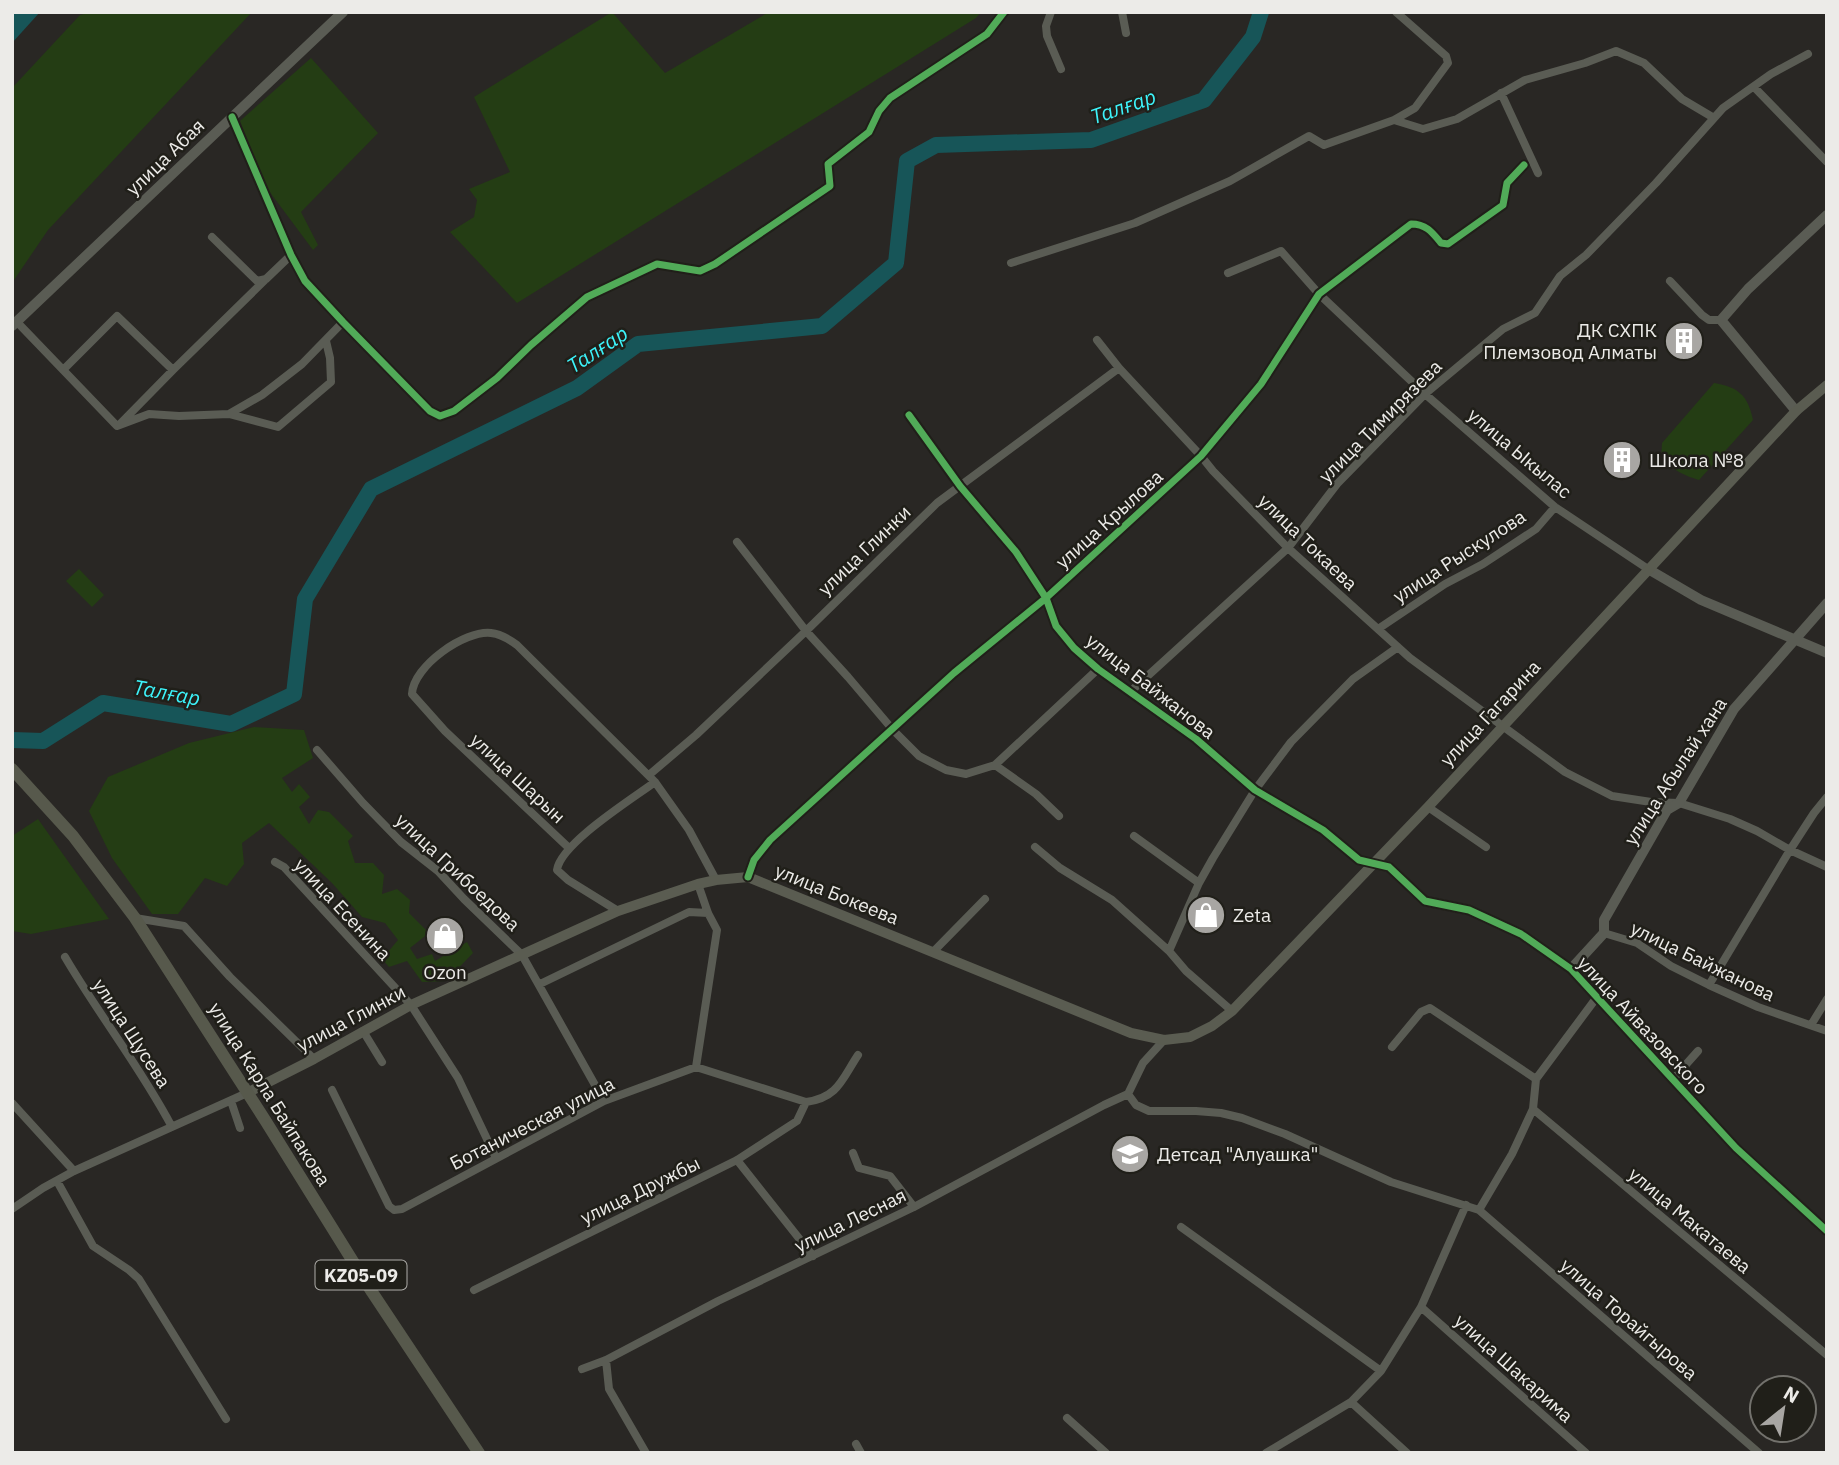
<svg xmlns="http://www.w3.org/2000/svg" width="1839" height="1465" viewBox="0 0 1839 1465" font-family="'IBM Plex Sans',sans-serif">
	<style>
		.green { fill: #243d14 }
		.water { fill: #175558 }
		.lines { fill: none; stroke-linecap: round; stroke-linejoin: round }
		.river { stroke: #175558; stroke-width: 16 }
		.minor { stroke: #5a5c54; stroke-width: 8 }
		.tertiary { stroke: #5a5c54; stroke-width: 10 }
		.secondary { stroke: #5a5c51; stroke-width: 10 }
		.primary { stroke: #57594c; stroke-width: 12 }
		.cycleway-casing { stroke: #201f19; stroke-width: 11 }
		.cycleway { stroke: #51ab58; stroke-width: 7 }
		.labels { text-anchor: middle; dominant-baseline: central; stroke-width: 5; stroke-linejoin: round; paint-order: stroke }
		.shield { fill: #201f19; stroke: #afaeaa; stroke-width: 2 }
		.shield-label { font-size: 18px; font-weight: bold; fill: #ecebe8 }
		.street-label { font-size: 19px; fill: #ecebe8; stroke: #201f19 }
		.poi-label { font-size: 19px; fill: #ecebe8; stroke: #201f19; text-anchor: start }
		.water-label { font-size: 21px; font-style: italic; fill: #3df3fa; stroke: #201f19 }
	</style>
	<rect width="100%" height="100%" fill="#292724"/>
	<path class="green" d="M 93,12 L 252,12 L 48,230 L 12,283 L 12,88 L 80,15 Z
		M 612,12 L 665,73 L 769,12 L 981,12 L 976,18 L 517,303 L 450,232 L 474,217 L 477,200 L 469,189 L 510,172 L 474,97 Z
		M 311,58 L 378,133 L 301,212 L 318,245 L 313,250 L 266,187 L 240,121 Z
		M 1714,383 C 1738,387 1748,395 1753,420 L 1699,480 C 1686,476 1668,469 1662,455 C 1661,451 1662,447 1662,443 Z
		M 79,569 L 104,595 L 92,607 L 66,581 Z
		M 254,727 L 304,730 L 313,758 L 282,778 L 292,792 L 299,784 L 310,797 L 299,807 L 309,824 L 318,810 L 329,812 L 353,836 L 348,841 L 355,863 L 373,863 L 384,875 L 382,894 L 397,889 L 410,900 L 409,913 L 429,933 L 410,948 L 417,959 L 432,954 L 435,961 L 467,942 L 473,953 L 446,981 L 422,982 L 407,961 L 389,967 L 382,959 L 398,940 L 385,923 L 362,917 L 332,883 L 269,823 L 242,843 L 244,864 L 227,886 L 205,878 L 178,914 L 152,914 L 112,858 L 89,811 L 108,777 L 189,743 Z
		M 38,819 L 109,919 L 31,934 L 12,931 L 12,836 Z"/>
	<path class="water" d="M 12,12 L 40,12 L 12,43 Z"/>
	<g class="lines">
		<path class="river" d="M 12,740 L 43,741 L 103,703 L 231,724 L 294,694 L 305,599 L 371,489 L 577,388 L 638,344 L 822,326 L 896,263 L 907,161 L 936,145 L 1091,140 L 1204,100 L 1253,37 L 1261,12"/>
		<path class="minor" d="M 1051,12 L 1046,26 L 1047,36 L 1061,69
			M 1122,12 L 1126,33
			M 1754,87 L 1827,162
			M 1501,93 L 1538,173
			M 232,117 L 291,255 L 305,281 L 343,322 L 430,411 L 440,416 L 454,411 L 497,378 L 531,345 L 587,297 L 657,264 L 700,271 L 715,264 L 830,186 L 828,164 L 869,132 L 879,111 L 890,98 L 987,34 L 1004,12
			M 1394,120 L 1415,108 L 1448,63 L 1446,56 L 1396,12
			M 212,237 L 257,281 L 266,279 L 291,255
			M 1011,263 L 1135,223 L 1230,181 L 1309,136 L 1324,145 L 1394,120 L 1423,129 L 1457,119 L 1525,80 L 1585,63 L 1616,51 L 1644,63 L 1682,99 L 1714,118
			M 1228,273 L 1281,251 L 1319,294 L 1425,394 L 1555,507 L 1648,569
			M 1670,281 L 1702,315 L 1709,320 L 1721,320
			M 17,322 L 117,426 L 149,414 L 179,416 L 229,414 L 262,395 L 302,364 L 343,322
			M 1097,340 L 1119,368 L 1201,456 L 1213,471 L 1288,548 L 1410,658 L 1565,772 L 1612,796 L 1651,802 L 1679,803 L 1730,819 L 1757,831 L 1790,850 L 1827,867
			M 63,370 L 117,316 L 173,370 L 120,424
			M 173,370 L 266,279
			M 229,414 L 278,427 L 331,382 L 330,358 L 326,341
			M 909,415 L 960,486 L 1016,552 L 1046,598 L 1056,626 L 1074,648 L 1098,669 L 1196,739 L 1255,790 L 1323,830 L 1359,860 L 1373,863
			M 737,542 L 806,631 L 848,677 L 893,730 L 919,756 L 946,770 L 966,774 L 995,765 L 1098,669
			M 1378,629 L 1445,584 L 1483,564 L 1536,529 L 1555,507
			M 1130,692 L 1288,548 L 1337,484 L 1425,394 L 1503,329 L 1535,313 L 1560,276 L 1586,255 L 1656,183 L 1723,108 L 1771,74 L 1808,54
			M 317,750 L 363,803 L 401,842 L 438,871 L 464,899 L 522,955 L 604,1101
			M 995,765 L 1036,794 L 1059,816
			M 649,775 L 696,735 L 806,631 L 937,503 L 1119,368
			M 1428,807 L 1486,847
			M 1134,836 L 1199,883
			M 1035,847 L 1060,868 L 1112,900 L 1169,951 L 1186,971 L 1232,1011
			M 569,848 L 445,731 L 412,694 C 413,666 465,630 491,633 C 501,634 509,639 517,645 L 655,782 L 689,830 L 716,880
			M 275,862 L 284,867 L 411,1005 L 458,1078 L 496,1158
			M 748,877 L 754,860 L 770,840 L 954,673 L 1046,598 L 1201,456 L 1261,384 L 1319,294 L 1411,224 C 1426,224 1432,232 1441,243 L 1448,244 L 1503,205 L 1507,183 L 1524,165
			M 618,911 L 568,880 L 557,870 C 560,844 632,799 655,782
			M 135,918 L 184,926 L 230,977 L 314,1059
			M 1604,933 L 1637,943 L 1671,966 L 1709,985 L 1758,1007 L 1827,1031
			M 1169,951 L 1199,883 L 1213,858 L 1255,790 L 1291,742 L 1353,679 L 1398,647
			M 933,952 L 985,899
			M 65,957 C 99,1015 141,1068 172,1127
			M 540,984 L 689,912 L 708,913
			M 1709,985 L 1790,850 L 1814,813 L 1827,797
			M 1811,1025 L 1827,999
			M 363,1031 L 382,1062
			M 1164,1040 L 1143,1063 L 1128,1094 L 1136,1105 L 1149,1111 L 1196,1111 L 1221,1113 L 1242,1118 L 1285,1134 L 1391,1182 L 1479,1210 L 1759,1453
			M 1392,1047 L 1421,1012 L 1430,1008 L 1536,1079
			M 696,1067 L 717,930 L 708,913 L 698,884
			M 1673,1079 L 1698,1051
			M 332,1090 L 389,1206 L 394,1210 L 402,1209 L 604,1101 L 696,1067 L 806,1102 C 838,1098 842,1079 858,1055
			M 231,1101 L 240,1128
			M 12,1103 L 74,1171
			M 1533,1109 L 1827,1355
			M 853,1153 L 859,1168 L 890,1176 L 914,1207
			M 737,1160 L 813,1256
			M 57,1181 L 93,1246 L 129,1270 L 139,1279 L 226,1419
			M 12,1209 L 43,1188 L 74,1171 L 247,1093
			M 1479,1210 L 1512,1154 L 1533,1109 L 1536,1079 L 1597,997
			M 1181,1227 L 1381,1371
			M 474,1290 L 737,1160 L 797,1121 L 806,1102
			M 1421,1307 L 1586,1453
			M 606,1360 L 609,1389 L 646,1453
			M 582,1369 L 606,1360 L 718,1301 L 914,1207 L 1104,1105 L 1128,1094
			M 1351,1402 L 1407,1453
			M 1067,1418 L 1106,1453
			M 856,1444 L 861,1453
			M 1266,1453 L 1351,1402 L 1381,1371 L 1421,1307 L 1466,1205"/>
		<path class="tertiary" d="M 12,326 L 343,12
			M 1796,411 L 1721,320 L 1748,289 L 1827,215
			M 1648,569 L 1701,600 L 1827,653
			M 1373,863 L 1389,867 L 1425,901 L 1469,910 L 1521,934 L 1571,969 L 1736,1148 L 1827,1231
			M 1571,969 L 1604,933 L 1604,920 L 1667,810 L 1679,803 L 1734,709 L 1827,603"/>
		<path class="secondary" d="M 247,1093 L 314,1059 L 411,1005 L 618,911 L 698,884 L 716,880 L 748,877 L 1131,1033 L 1164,1040 L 1190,1037 L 1212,1026 L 1232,1011 L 1428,807 L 1796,411 L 1827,385"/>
		<path class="primary" d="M 12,769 L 73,836 L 135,918 L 265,1120 L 372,1292 L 479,1453"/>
		<g class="cycleway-casing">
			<path id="cycleway" d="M 232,117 L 291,255 L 305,281 L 343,322 L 430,411 L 440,416 L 454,411 L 497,378 L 531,345 L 587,297 L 657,264 L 700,271 L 715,264 L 830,186 L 828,164 L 869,132 L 879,111 L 890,98 L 987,34 L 1004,12
				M 909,415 L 960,486 L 1016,552 L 1046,598 L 1056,626 L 1074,648 L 1098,669 L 1196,739 L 1255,790 L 1323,830 L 1359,860 L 1389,867 L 1425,901 L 1469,910 L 1521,934 L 1571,969 L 1736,1148 L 1827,1231
				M 748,877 L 754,860 L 770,840 L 954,673 L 1046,598 L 1201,456 L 1261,384 L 1319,294 L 1411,224 C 1426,224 1432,232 1441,243 L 1448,244 L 1503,205 L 1507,183 L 1524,165"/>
		</g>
		<use href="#cycleway" class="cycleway"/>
	</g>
	<defs>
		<g id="building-disc" transform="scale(2.0125)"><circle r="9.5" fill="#a8a6a3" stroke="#201f19"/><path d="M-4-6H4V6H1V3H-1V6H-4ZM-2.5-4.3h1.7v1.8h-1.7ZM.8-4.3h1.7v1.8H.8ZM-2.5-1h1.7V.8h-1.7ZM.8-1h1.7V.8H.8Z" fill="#fff"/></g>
		<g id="shop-disc" transform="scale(2.0125)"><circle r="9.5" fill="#a8a6a3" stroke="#201f19"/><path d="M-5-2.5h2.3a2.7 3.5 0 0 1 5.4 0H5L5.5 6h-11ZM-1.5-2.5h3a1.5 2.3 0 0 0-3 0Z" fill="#fff"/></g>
		<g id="school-disc" transform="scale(2.0125)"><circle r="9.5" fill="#a8a6a3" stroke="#201f19"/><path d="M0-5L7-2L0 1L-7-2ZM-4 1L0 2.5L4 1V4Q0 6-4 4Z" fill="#fff"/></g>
	</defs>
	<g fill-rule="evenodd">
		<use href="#building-disc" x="1684" y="341"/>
		<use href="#building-disc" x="1622" y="460"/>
		<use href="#shop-disc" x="1206" y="915"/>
		<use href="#shop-disc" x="445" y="936"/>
		<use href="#school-disc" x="1130" y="1154"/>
	</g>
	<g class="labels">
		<rect class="shield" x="315.5" y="1260.5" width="91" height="29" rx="5"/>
		<g class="shield-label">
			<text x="361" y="1275">KZ05-09</text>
		</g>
		<g class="street-label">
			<text transform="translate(165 157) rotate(-44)">улица Абая</text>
			<text transform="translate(1380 421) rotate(-45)">улица Тимирязева</text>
			<text transform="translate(1520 453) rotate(40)">улица Ыкылас</text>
			<text transform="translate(1109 519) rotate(-42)">улица Крылова</text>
			<text transform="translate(1308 542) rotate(44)">улица Токаева</text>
			<text transform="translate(864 550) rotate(-44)">улица Глинки</text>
			<text transform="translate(1459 556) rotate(-33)">улица Рыскулова</text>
			<text transform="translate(1151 686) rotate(38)">улица Байжанова</text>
			<text transform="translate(1490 713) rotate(-47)">улица Гагарина</text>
			<text transform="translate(1675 771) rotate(-57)">улица Абылай хана</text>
			<text transform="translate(518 778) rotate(43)">улица Шарын</text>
			<text transform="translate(458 872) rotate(43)">улица Грибоедова</text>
			<text transform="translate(837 894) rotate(22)">улица Бокеева</text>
			<text transform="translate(343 909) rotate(47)">улица Есенина</text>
			<text transform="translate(1703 961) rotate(26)">улица Байжанова</text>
			<text transform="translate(351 1018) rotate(-28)">улица Глинки</text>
			<text transform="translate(1643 1025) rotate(47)">улица Айвазовского</text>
			<text transform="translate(132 1033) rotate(57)">улица Щусева</text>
			<text transform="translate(270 1094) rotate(58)">улица Карла Байпакова</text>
			<text transform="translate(532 1123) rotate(-27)">Ботаническая улица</text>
			<text transform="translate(640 1190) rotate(-26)">улица Дружбы</text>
			<text transform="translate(850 1220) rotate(-26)">улица Лесная</text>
			<text transform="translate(1690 1220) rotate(40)">улица Макатаева</text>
			<text transform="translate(1629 1319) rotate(41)">улица Торайгырова</text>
			<text transform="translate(1514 1368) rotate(42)">улица Шакарима</text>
		</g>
		<g class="poi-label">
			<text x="1657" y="330" text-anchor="end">ДК СХПК<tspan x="1657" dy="22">Племзовод Алматы</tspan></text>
			<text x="1649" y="460">Школа №8</text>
			<text x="1233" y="915">Zeta</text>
			<text x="445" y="972" text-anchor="middle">Ozon</text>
			<text x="1157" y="1154">Детсад "Алуашка"</text>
		</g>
		<g class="water-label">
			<text transform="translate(1123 106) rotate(-19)">Талғар</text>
			<text transform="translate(597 349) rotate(-33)">Талғар</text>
			<text transform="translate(167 692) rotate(10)">Талғар</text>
		</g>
	</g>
	<rect width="1839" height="1465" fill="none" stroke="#ecebe8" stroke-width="28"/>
	<g transform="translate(1783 1409) rotate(30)"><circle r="33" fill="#201f19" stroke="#72716c" stroke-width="2"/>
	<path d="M0-5L12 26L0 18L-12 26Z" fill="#a8a6a3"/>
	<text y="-10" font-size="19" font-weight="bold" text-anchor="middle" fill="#ecebe8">N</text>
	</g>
</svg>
